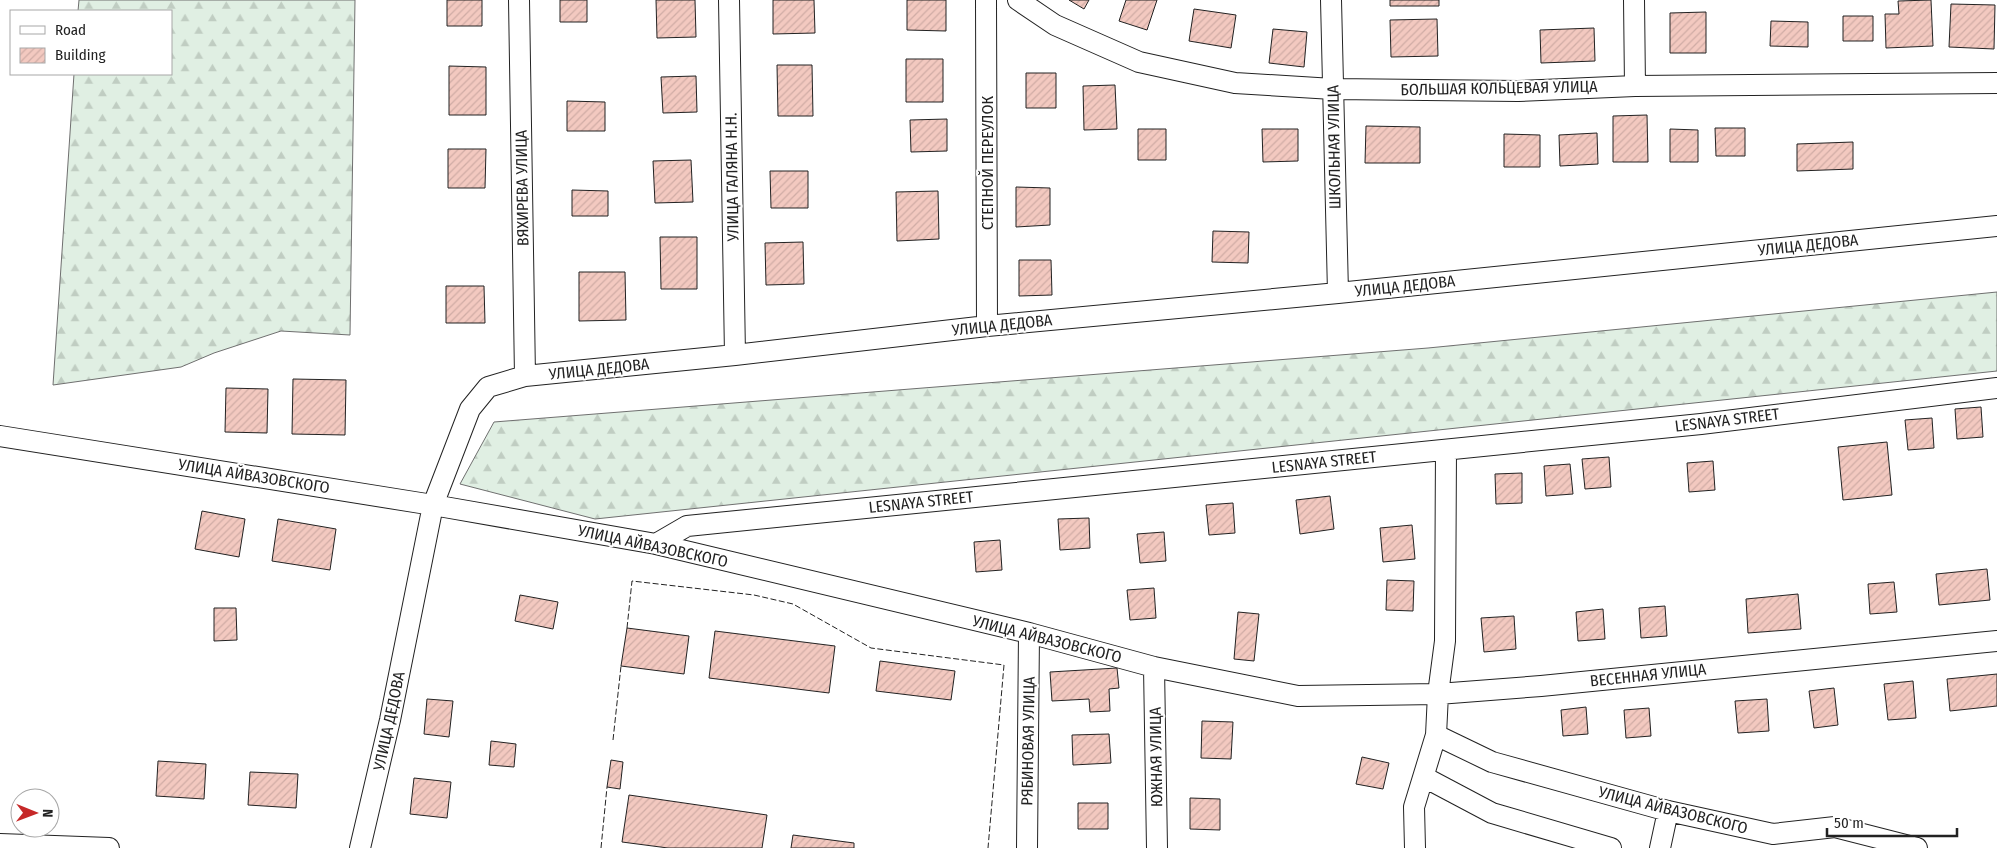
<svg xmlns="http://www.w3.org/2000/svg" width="1997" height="848" viewBox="0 0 1997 848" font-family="'Fira Sans Condensed',sans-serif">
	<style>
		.forest { fill: url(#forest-firs); stroke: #6f6f6f }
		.building { fill: url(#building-hatch); stroke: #222 }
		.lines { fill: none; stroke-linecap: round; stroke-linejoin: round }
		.minor-casing { stroke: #222; stroke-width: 22 }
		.minor { stroke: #fff; stroke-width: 20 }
		.fence { stroke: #222; stroke-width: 1; stroke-dasharray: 6 2.5; stroke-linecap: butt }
		.labels { text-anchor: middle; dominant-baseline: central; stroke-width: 4; stroke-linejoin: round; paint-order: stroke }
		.street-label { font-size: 16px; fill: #222; stroke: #fff }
	</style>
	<defs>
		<pattern id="forest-firs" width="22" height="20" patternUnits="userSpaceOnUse" patternTransform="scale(1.25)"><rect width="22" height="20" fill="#e0efe3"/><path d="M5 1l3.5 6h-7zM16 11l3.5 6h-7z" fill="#c0cdc2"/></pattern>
		<pattern id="building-hatch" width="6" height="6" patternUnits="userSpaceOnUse" patternTransform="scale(1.25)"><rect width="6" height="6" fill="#f3c9c0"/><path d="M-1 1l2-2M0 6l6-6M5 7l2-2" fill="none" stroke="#d0aca5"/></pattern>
	</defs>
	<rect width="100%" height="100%" fill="#fff"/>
	<path class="forest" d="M 79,0 L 355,0 L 350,335 L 281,331 L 214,353 L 181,367 L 53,385 L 74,74 L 171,74 L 171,11 L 78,11 Z
		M 1997,292 L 1997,371 L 595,519 L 460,484 L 494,422 L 1428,348 Z"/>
	<path class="building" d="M 447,0 L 482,0 L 482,26 L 447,26 Z
		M 560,0 L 587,0 L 587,22 L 560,22 Z
		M 656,0 L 695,0 L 696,37 L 657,38 Z
		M 773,0 L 814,0 L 815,33 L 773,34 Z
		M 907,0 L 946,0 L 946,31 L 907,30 Z
		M 1069,0 L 1089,0 L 1084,9 Z
		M 1126,0 L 1157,0 L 1147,30 L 1119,21 Z
		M 1390,0 L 1439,0 L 1439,6 L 1390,6 Z
		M 1931,0 L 1933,46 L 1886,48 L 1885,14 L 1899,14 L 1898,1 Z
		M 1951,4 L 1995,5 L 1994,49 L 1949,47 Z
		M 1194,9 L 1236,15 L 1231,48 L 1189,41 Z
		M 1706,12 L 1706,53 L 1670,53 L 1670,13 Z
		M 1843,16 L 1873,16 L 1873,41 L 1843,41 Z
		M 1437,19 L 1438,56 L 1391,57 L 1390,20 Z
		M 1771,21 L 1808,22 L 1808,47 L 1770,46 Z
		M 1594,28 L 1595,61 L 1541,63 L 1540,30 Z
		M 1273,29 L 1307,32 L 1304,67 L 1269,63 Z
		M 906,59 L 943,59 L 943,102 L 906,102 Z
		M 777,65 L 812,65 L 813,116 L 778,116 Z
		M 449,66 L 486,67 L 486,115 L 449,115 Z
		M 1026,73 L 1056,73 L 1056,108 L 1026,108 Z
		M 696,76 L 697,112 L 663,113 L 661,77 Z
		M 1115,85 L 1117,129 L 1084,130 L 1083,86 Z
		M 567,101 L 605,102 L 605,131 L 567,131 Z
		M 1647,115 L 1648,162 L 1613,162 L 1613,116 Z
		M 947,119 L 947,151 L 911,152 L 910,120 Z
		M 1366,126 L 1420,127 L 1420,163 L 1365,163 Z
		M 1715,128 L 1745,128 L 1745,156 L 1716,156 Z
		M 1138,129 L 1166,129 L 1166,160 L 1138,160 Z
		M 1262,129 L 1298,129 L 1298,161 L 1263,162 Z
		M 1670,129 L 1698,130 L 1698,162 L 1670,162 Z
		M 1597,133 L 1598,164 L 1560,166 L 1559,135 Z
		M 1504,134 L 1540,135 L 1540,167 L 1504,167 Z
		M 1853,142 L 1853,169 L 1797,171 L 1797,144 Z
		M 448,149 L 486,149 L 485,188 L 448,188 Z
		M 691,160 L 693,202 L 655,203 L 653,161 Z
		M 770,171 L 808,171 L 808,208 L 771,208 Z
		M 1016,187 L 1050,188 L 1050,225 L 1016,227 Z
		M 572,190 L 608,191 L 608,216 L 572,216 Z
		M 938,191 L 939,239 L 897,241 L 896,192 Z
		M 1213,231 L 1249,232 L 1248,263 L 1212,262 Z
		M 660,237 L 697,237 L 697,289 L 661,289 Z
		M 803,242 L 804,284 L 766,285 L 765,243 Z
		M 1019,260 L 1051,260 L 1052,295 L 1019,296 Z
		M 579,272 L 625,272 L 626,320 L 579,321 Z
		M 446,286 L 484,286 L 485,323 L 446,323 Z
		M 293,379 L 346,380 L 345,435 L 292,434 Z
		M 226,388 L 268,389 L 267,433 L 225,432 Z
		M 1981,407 L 1983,437 L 1957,439 L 1955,409 Z
		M 1932,418 L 1934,448 L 1908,450 L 1905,420 Z
		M 1887,442 L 1892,495 L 1843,500 L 1838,447 Z
		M 1609,457 L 1611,487 L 1585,489 L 1582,459 Z
		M 1713,461 L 1715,490 L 1689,492 L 1687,463 Z
		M 1570,464 L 1573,494 L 1546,496 L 1544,466 Z
		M 1522,473 L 1522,503 L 1496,504 L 1495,474 Z
		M 1330,496 L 1334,529 L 1300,534 L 1296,500 Z
		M 1233,503 L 1235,533 L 1209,535 L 1206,505 Z
		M 202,511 L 245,519 L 239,557 L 195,549 Z
		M 1089,518 L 1090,548 L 1060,550 L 1058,519 Z
		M 278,519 L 336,529 L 330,570 L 272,561 Z
		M 1412,525 L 1415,559 L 1383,562 L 1380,528 Z
		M 1164,532 L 1166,561 L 1140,563 L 1137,534 Z
		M 1000,540 L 1002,570 L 976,572 L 974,542 Z
		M 1987,569 L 1990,600 L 1939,605 L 1936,574 Z
		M 1387,580 L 1414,581 L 1413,611 L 1386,610 Z
		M 1894,582 L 1897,612 L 1870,614 L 1868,584 Z
		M 1154,588 L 1156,618 L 1130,620 L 1127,590 Z
		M 1798,594 L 1801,629 L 1748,633 L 1746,599 Z
		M 520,595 L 558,602 L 553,629 L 515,621 Z
		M 1665,606 L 1667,636 L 1641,638 L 1639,608 Z
		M 214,608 L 236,608 L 237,640 L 214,641 Z
		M 1603,609 L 1605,639 L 1578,641 L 1576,612 Z
		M 1238,612 L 1259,614 L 1254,661 L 1234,659 Z
		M 1514,616 L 1516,649 L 1484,652 L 1481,618 Z
		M 627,628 L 689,636 L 684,674 L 621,666 Z
		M 715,631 L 835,646 L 829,693 L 709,678 Z
		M 880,661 L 955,671 L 951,700 L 876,691 Z
		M 1117,668 L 1119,688 L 1109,689 L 1110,711 L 1090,712 L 1089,699 L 1052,701 L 1050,672 Z
		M 1997,674 L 1997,706 L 1950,711 L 1947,679 Z
		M 1913,681 L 1916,718 L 1888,720 L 1884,684 Z
		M 1834,688 L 1838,725 L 1814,728 L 1809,691 Z
		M 427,699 L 453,701 L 449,737 L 424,734 Z
		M 1767,699 L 1769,731 L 1738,733 L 1735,701 Z
		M 1586,707 L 1588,734 L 1563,736 L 1561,710 Z
		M 1649,708 L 1651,736 L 1626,738 L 1624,710 Z
		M 1202,721 L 1233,722 L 1231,759 L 1201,758 Z
		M 1109,734 L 1111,763 L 1073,765 L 1072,735 Z
		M 491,741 L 516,744 L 514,767 L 489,765 Z
		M 1362,757 L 1389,763 L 1383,789 L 1356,784 Z
		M 611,760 L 623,762 L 620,789 L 607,787 Z
		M 158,761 L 206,764 L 204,799 L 156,796 Z
		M 250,772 L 298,774 L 296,808 L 248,805 Z
		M 414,778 L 451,782 L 447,818 L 410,814 Z
		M 629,795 L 767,815 L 762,848 L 668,848 L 622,842 Z
		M 1190,798 L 1220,799 L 1220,830 L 1190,829 Z
		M 1078,803 L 1108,803 L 1108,829 L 1078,829 Z
		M 793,835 L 854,843 L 854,848 L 791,848 Z"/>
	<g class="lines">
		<g class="minor-casing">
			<path id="minor" d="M 519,0 L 525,376
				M 729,0 L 735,355
				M 986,0 L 987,326
				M 1018,0 L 1055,25 L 1139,62 L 1235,83 L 1333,89 L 1518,91 L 1635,86 L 1997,83
				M 1331,0 L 1338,293
				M 1634,0 L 1635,86
				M 0,436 L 433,505 L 656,544 L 1029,633 L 1154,667 L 1298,696 L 1438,694 L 1541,686 L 1997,641
				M 656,544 L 687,526 L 1701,424 L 1997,388
				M 1154,667 L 1157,848
				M 1436,735 L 1492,762 L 1668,811 L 1773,834 L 1835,827 L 1917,848
				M 1424,777 L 1492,813 L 1611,848
				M 0,844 L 109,848
				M 360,848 L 390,720 L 433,505 L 470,409 L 488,387 L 525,376 L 735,355 L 987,326 L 1338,293 L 1997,226
				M 1027,848 L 1029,633
				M 1415,848 L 1414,807 L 1436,735 L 1438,694 L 1445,641 L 1446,450
				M 1660,848 L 1668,811"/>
		</g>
		<use href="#minor" class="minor"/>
		<path class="fence" d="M 627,628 L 632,581 L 754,595 L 793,604 L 871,648 L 1004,665 L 988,848
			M 613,740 L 621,666
			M 601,848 L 607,787"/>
	</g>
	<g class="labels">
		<g class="street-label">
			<text transform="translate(1499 88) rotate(-1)">БОЛЬШАЯ КОЛЬЦЕВАЯ УЛИЦА</text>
			<text transform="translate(1334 147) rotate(-91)">ШКОЛЬНАЯ УЛИЦА</text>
			<text transform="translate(987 163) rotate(-90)">СТЕПНОЙ ПЕРЕУЛОК</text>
			<text transform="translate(732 177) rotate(-91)">УЛИЦА ГАЛЯНА Н.Н.</text>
			<text transform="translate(522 188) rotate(-91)">ВЯХИРЕВА УЛИЦА</text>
			<text transform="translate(1808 245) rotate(-6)">УЛИЦА ДЕДОВА</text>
			<text transform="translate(1405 286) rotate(-6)">УЛИЦА ДЕДОВА</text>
			<text transform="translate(1002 325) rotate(-6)">УЛИЦА ДЕДОВА</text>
			<text transform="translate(599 369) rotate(-6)">УЛИЦА ДЕДОВА</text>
			<text transform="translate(1727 420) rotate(-7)">LESNAYA STREET</text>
			<text transform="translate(1324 462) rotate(-6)">LESNAYA STREET</text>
			<text transform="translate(254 476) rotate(9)">УЛИЦА АЙВАЗОВСКОГО</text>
			<text transform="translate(921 502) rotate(-6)">LESNAYA STREET</text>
			<text transform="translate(653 546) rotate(12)">УЛИЦА АЙВАЗОВСКОГО</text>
			<text transform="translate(1047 639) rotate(14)">УЛИЦА АЙВАЗОВСКОГО</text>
			<text transform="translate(1648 675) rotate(-6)">ВЕСЕННАЯ УЛИЦА</text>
			<text transform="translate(389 721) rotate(-78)">УЛИЦА ДЕДОВА</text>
			<text transform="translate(1028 741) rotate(-89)">РЯБИНОВАЯ УЛИЦА</text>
			<text transform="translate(1156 757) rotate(-91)">ЮЖНАЯ УЛИЦА</text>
			<text transform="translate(1673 810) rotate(14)">УЛИЦА АЙВАЗОВСКОГО</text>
		</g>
	</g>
	<rect x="10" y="10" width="162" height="65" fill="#ffffff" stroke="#a7a7a7"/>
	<rect x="20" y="26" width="25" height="8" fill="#ffffff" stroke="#a7a7a7"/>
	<text x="55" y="35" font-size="15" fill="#222222">Road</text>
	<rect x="20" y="48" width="25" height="15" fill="url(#building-hatch)" stroke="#a7a7a7"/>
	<text x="55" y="60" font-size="15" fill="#222222">Building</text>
	<g transform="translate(35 813) rotate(91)"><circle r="24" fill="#ffffff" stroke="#a7a7a7"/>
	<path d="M0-4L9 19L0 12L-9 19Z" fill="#c62828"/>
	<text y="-8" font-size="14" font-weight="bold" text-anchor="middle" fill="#222222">N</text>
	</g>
	<path d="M1827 828v8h130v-8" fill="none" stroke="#222222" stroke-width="2.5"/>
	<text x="1834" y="828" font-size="15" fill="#222222" stroke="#ffffff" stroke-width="4" paint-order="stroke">50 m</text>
</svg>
